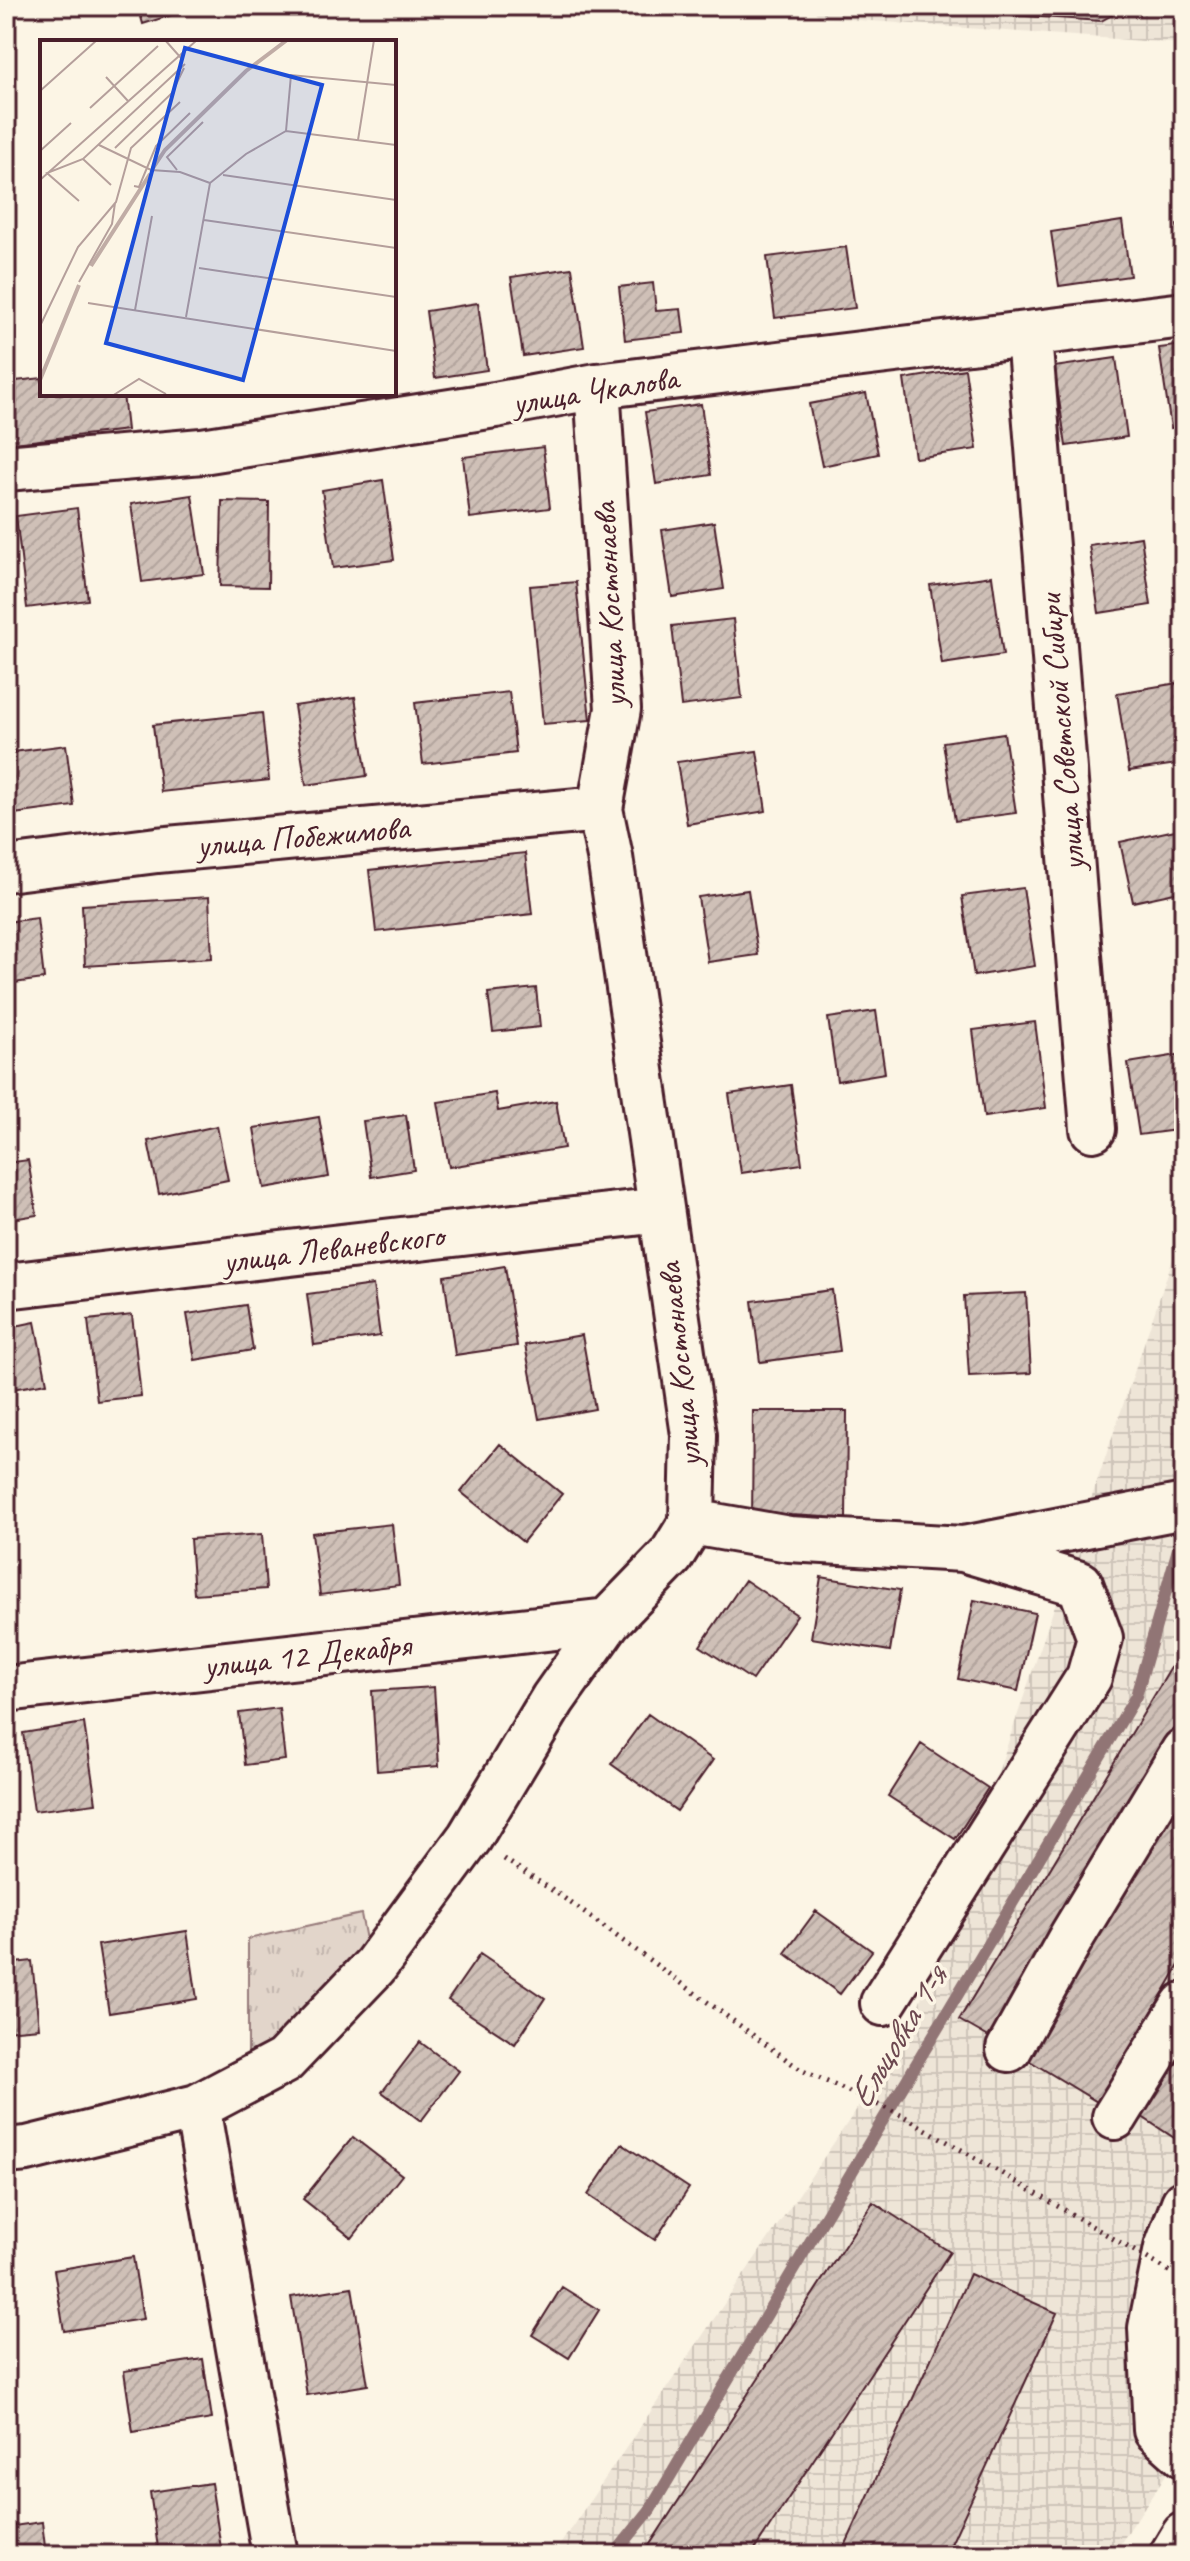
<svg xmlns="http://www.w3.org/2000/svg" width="1190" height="2561" viewBox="0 0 1190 2561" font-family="Caveat,sans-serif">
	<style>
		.industrial { fill: url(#industrial-grid) }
		.park { fill: url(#park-tufts); stroke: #967a7a; stroke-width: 2 }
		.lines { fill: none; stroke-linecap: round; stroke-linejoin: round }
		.stream { stroke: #917474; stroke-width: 12 }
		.building { fill: url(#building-hatch); stroke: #4a1f2b; stroke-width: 2 }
		.minor-casing { stroke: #4a1f2b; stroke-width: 50 }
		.path { stroke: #4a1f2b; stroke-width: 5; stroke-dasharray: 2 6; stroke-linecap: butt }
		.minor { stroke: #fcf5e5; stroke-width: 44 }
		.path-bridge { stroke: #4a1f2b; stroke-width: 5; stroke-dasharray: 2 6; stroke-linecap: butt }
		.labels { text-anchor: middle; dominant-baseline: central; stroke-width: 7; stroke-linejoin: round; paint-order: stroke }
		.street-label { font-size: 34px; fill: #4a1f2b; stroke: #fcf5e5 }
		.water-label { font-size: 36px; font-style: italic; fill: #6d4950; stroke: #fcf5e5 }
		.inset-river { fill: none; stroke: #c0aca5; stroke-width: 4 }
		.inset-road { fill: none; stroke: #b59f9b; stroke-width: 2 }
		.view { fill: #1d4ed8; fill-opacity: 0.15; stroke: #1d4ed8; stroke-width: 4 }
		.inset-edge { fill: none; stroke: #4a1f2b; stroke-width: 4 }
	</style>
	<defs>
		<pattern id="industrial-grid" width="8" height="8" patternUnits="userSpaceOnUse" patternTransform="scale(2)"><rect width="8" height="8" fill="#eee5d7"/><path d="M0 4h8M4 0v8" fill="none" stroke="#cec4b9"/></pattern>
		<pattern id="park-tufts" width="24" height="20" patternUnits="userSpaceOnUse" patternTransform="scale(2)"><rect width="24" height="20" fill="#e2d5ca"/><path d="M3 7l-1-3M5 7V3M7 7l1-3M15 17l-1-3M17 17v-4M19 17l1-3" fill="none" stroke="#c3b6ae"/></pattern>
		<pattern id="building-hatch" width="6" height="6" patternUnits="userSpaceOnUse" patternTransform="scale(2)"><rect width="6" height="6" fill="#cfc0b7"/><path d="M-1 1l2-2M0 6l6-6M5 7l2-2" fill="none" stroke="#b3a59e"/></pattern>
	</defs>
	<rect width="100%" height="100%" fill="#fcf5e5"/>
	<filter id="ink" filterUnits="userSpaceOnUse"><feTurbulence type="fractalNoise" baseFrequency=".0125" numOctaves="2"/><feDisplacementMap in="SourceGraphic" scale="16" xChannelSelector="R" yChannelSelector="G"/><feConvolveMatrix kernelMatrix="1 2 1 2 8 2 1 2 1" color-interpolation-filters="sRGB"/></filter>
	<g filter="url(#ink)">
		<path class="industrial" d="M 813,6 L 1184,6 L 1184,44 L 818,17 Z
			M 1184,1226 L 1184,2447 L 1113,2555 L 553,2555 L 910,2031 Z"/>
		<path class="park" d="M 361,1914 L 368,1950 L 318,2010 L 248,2064 L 248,1939 Z"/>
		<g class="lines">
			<path class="stream" d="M 614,2555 L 650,2510 L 1136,1696 L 1184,1528"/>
		</g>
		<path class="building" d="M 138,6 L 200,6 L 143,24 Z
			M 873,6 L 1128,6 L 1101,21 Z
			M 1122,221 L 1130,276 L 1059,286 L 1051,232 Z
			M 1184,224 L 1184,272 L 1183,273 L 1177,225 Z
			M 846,247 L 855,308 L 775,318 L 767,257 Z
			M 572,268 L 584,347 L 523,356 L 511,277 Z
			M 653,283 L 656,311 L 681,309 L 684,333 L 625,340 L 619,287 Z
			M 478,303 L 487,370 L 435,378 L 426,311 Z
			M 1184,345 L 1184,426 L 1171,428 L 1159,348 Z
			M 1116,358 L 1127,437 L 1066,446 L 1054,367 Z
			M 965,369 L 977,449 L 915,458 L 904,379 Z
			M 42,378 L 42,394 L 123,394 L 127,430 L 14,443 L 7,382 Z
			M 866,393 L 878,454 L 822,466 L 809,404 Z
			M 701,404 L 711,475 L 656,484 L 645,412 Z
			M 543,447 L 550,508 L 470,518 L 463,457 Z
			M 383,480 L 394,560 L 333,568 L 322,490 Z
			M 192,495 L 204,574 L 142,582 L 131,504 Z
			M 222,501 L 269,502 L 268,587 L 220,586 Z
			M 77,508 L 88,600 L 27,608 L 16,516 Z
			M 714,522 L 724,589 L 672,597 L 662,530 Z
			M 1141,537 L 1151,605 L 1099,613 L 1089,545 Z
			M 992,576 L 1003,655 L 942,664 L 930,585 Z
			M 576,582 L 590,720 L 543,724 L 530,586 Z
			M 733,619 L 742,698 L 681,706 L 672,626 Z
			M 1178,683 L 1184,723 L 1184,763 L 1129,771 L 1117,693 Z
			M 509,692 L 516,753 L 423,764 L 415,703 Z
			M 355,697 L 367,776 L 306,785 L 294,706 Z
			M 262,713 L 269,780 L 161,792 L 153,725 Z
			M 1004,733 L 1016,813 L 955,821 L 943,742 Z
			M 66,745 L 74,806 L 6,815 L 6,753 Z
			M 757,751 L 766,811 L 687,824 L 677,762 Z
			M 1184,828 L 1184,891 L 1133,902 L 1120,842 Z
			M 525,853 L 532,914 L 376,932 L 369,870 Z
			M 1023,888 L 1035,966 L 974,976 L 962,896 Z
			M 748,890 L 758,955 L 708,962 L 698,897 Z
			M 209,897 L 212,958 L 85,966 L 82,905 Z
			M 37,918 L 44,979 L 6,984 L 6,922 Z
			M 536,988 L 540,1027 L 493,1032 L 488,993 Z
			M 876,1011 L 885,1073 L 837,1081 L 828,1018 Z
			M 1035,1022 L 1046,1108 L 984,1117 L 973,1030 Z
			M 1184,1054 L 1184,1129 L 1139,1135 L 1128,1063 Z
			M 791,1085 L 802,1164 L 741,1173 L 729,1094 Z
			M 495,1093 L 498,1111 L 556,1101 L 564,1148 L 449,1167 L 438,1102 Z
			M 406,1115 L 414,1170 L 371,1177 L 363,1121 Z
			M 319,1117 L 329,1177 L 264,1188 L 254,1128 Z
			M 217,1126 L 228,1180 L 159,1194 L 148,1141 Z
			M 28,1160 L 37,1215 L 6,1220 L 6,1163 Z
			M 505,1266 L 517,1346 L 455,1355 L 444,1276 Z
			M 373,1285 L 380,1336 L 314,1345 L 307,1294 Z
			M 832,1290 L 840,1351 L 760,1362 L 752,1301 Z
			M 1026,1293 L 1031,1373 L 969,1376 L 964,1296 Z
			M 246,1305 L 253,1350 L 195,1360 L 187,1314 Z
			M 132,1315 L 141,1396 L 97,1401 L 88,1320 Z
			M 35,1322 L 47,1383 L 6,1390 L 6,1328 Z
			M 582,1335 L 595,1409 L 539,1419 L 525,1345 Z
			M 753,1411 L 847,1411 L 846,1522 L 752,1522 Z
			M 500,1444 L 562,1494 L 523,1542 L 461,1492 Z
			M 392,1524 L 399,1585 L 320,1595 L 312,1533 Z
			M 262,1534 L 266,1589 L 194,1594 L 190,1539 Z
			M 821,1577 L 900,1590 L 890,1651 L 811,1638 Z
			M 745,1580 L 797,1615 L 752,1680 L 700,1646 Z
			M 974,1600 L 1035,1613 L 1018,1691 L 958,1679 Z
			M 1184,1646 L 1184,1719 L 994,2040 L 959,2020 Z
			M 434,1687 L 439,1766 L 377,1771 L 372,1691 Z
			M 279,1708 L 285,1760 L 245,1765 L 239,1713 Z
			M 648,1714 L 713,1760 L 677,1811 L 611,1764 Z
			M 84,1723 L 96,1803 L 34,1811 L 23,1733 Z
			M 921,1744 L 988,1788 L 955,1839 L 888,1796 Z
			M 1184,1782 L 1184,1957 L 1099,2103 L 1020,2055 Z
			M 816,1911 L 872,1951 L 840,1994 L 785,1953 Z
			M 187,1931 L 197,1999 L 109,2013 L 98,1945 Z
			M 480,1954 L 545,1998 L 515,2044 L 448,2000 Z
			M 32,1961 L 39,2028 L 6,2031 L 6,1964 Z
			M 1184,2027 L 1184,2133 L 1179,2141 L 1130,2109 Z
			M 420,2042 L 459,2071 L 421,2121 L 382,2092 Z
			M 353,2137 L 402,2175 L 352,2238 L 303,2199 Z
			M 622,2144 L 689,2188 L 655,2240 L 588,2195 Z
			M 873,2202 L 950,2252 L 751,2555 L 643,2555 Z
			M 133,2257 L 143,2319 L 64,2331 L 54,2270 Z
			M 970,2274 L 1057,2313 L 946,2555 L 841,2555 Z
			M 352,2287 L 368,2385 L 307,2395 L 291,2297 Z
			M 562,2287 L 599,2310 L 569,2358 L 532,2335 Z
			M 203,2359 L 212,2419 L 133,2432 L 124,2371 Z
			M 211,2483 L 222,2555 L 159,2555 L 150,2492 Z
			M 42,2522 L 46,2555 L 6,2555 L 6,2527 Z"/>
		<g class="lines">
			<g class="minor-casing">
				<path id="minor" d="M 1029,336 L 1093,1129
					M 6,468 L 202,451 L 495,405 L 597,386 L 1184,315
					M 6,869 L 157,850 L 600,809
					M 6,1286 L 660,1210
					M 692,1522 L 789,1539 L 963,1549 L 1184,1506
					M 6,1689 L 608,1621
					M 883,2003 L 1089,1677 L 1100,1638 L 1080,1584 L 963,1549
					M 1009,2049 L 1072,1936 L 1184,1751
					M 197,2107 L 275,2555
					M 1115,2117 L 1184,2005
					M 6,2151 L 27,2149 L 197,2107 L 284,2061 L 375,1966 L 470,1837 L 553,1699 L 608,1621 L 671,1556 L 692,1522 L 694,1435 L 610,857 L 600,809 L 618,709 L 597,386
					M 1184,2203 L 1167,2248 L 1151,2328 L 1156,2430 L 1184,2455
					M 1172,2555 L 1184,2535"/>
			</g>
			<path class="path" d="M 504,1859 L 564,1898 L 801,2070 L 905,2117"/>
			<use href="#minor" class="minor"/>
			<path class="path-bridge" d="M 905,2117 L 1174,2274"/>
		</g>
	</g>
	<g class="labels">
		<g class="street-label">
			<text transform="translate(595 390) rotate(-9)">улица Чкалова</text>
			<text transform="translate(609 605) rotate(-93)">улица Костонаева</text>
			<text transform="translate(1061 733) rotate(-95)">улица Советской Сибири</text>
			<text transform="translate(303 836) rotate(-5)">улица Побежимова</text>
			<text transform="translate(333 1248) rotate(-7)">улица Леваневского</text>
			<text transform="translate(679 1365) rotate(-96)">улица Костонаева</text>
			<text transform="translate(307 1655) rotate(-6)">улица 12 Декабря</text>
		</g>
		<g class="water-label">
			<text transform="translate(897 2037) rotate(-59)">Ельцовка 1-я</text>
		</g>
	</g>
	<g transform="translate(40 40)">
		<rect width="356" height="356" fill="#fcf5e5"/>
		<path class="inset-river" d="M 113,128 L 125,110 L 206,31 L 247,0M 51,226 L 110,134M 0,340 L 39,245"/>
		<path class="inset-road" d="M 125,0 L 141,18M 66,37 L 88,61M 0,51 L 57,0M 50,68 L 118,6M 246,91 L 251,35 L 356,45M 318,100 L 334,0M 59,105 L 111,130 L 140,132 L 170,143M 75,108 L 132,53 L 144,28M 0,111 L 31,83M 43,119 L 71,145M 137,130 L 127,117 L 163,82M 183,135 L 356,160M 0,140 L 157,0M 94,146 L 99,147 L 116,106 L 150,73M 39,161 L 7,133 L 43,119 L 145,24M 164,180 L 356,208M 159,228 L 356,257M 39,242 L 72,184 L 75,163M 48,263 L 356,311M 95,270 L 112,176M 146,277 L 170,143 L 206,114 L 246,91 L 356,105M 0,286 L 38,207 L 76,162 L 91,108 L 140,62M 72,356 L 99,339 L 126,354"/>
		<path class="view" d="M 145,8 L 282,45 L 203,340 L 66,303 Z"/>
		<rect width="356" height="356" class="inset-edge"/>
	</g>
	<rect width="1190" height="2561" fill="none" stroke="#fcf5e5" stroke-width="32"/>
	<rect x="16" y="16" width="1158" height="2529" fill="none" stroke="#4a1f2b" stroke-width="3" filter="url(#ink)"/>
</svg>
